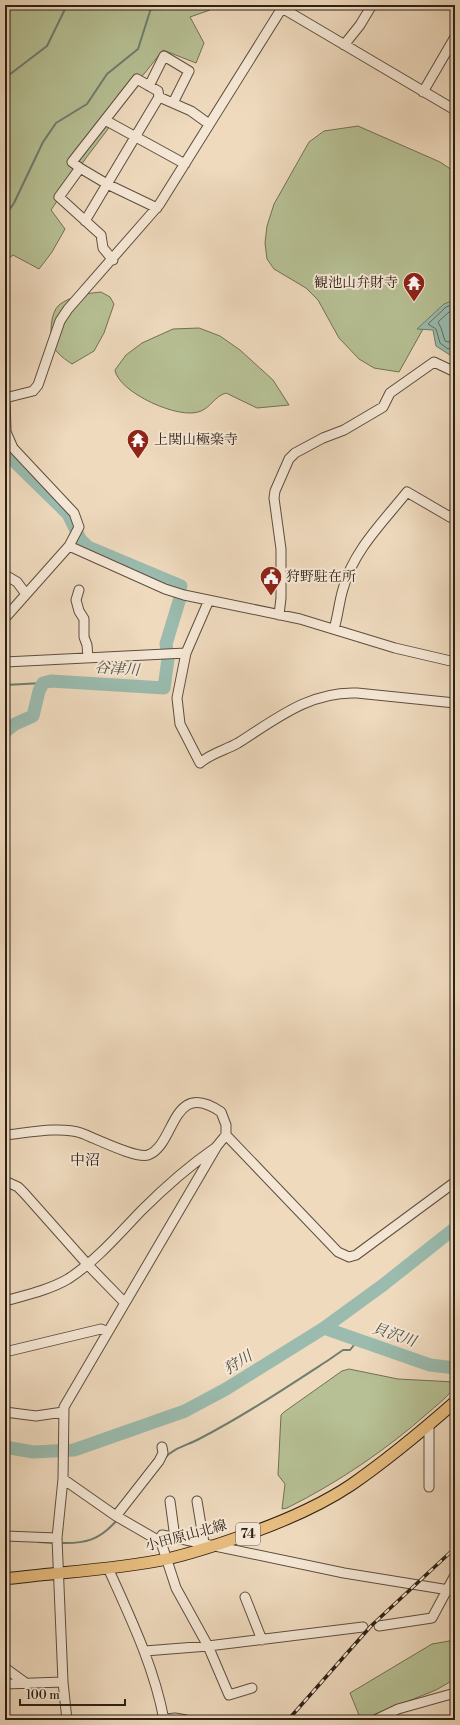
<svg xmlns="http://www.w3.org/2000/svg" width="460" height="1725" viewBox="0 0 460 1725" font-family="'Libre Bodoni','Noto Serif JP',serif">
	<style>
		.green { fill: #b6c094; stroke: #727054 }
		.water { fill: #9abbae; stroke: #6e7d70 }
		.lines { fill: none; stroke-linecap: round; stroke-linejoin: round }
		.shore { stroke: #646e61; stroke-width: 1 }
		.stream { stroke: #6e7d70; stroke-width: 2 }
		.river { stroke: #9abbae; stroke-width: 13 }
		.minor-casing { stroke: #5e4e3e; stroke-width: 11 }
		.major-casing { stroke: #2d2014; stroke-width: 13 }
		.minor { stroke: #f5e7d5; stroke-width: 9 }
		.major { stroke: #e8bd7f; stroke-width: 11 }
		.rail-casing { stroke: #2d2014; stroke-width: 3.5 }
		.rail { stroke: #f5e7d5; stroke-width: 2; stroke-dasharray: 6; stroke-linecap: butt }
		.labels { text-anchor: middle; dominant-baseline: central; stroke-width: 4; stroke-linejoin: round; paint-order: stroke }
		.shield { fill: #f5e7d5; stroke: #695c4e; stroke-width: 1 }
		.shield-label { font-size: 13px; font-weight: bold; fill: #2d2014 }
		.poi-label { font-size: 14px; fill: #2d2014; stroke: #f5e7d5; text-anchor: start }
		.street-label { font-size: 14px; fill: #2d2014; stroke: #f5e7d5 }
		.water-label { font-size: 15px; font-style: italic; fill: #4e4e42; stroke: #f5e7d5 }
		.neighbourhood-label { font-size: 15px; fill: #2d2014; stroke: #f5e7d5 }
	</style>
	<rect width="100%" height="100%" fill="#efdabe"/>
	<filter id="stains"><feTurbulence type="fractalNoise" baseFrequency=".005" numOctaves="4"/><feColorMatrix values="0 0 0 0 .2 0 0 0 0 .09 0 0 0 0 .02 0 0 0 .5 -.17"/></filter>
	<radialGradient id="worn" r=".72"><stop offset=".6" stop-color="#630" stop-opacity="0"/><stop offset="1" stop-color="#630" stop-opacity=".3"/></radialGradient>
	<path class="green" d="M 5,5 L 212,5 L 210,10 L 190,17 L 204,43 L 196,63 L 163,50 L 144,74 L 117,98 L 108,129 L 86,158 L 51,210 L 65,229 L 52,252 L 39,269 L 13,255 L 5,261 Z
		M 358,126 L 440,162 L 455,172 L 455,299 L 447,309 L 423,329 L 399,372 L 374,368 L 359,359 L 339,338 L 318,300 L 306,288 L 274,269 L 267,259 L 265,243 L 267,226 L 274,204 L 309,142 L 324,131 Z
		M 101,292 L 110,297 L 114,304 L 104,333 L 94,351 L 72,364 C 66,360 57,354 54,347 C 49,336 50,313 59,305 C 70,296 89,293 101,292 Z
		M 199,328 L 220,336 L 240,350 L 273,380 L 289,405 L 257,408 L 226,393 C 215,396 211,407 201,411 C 180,421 118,392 115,370 L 126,355 L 142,343 L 173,329 Z
		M 349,1369 L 398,1379 L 455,1382 L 455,1386 C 449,1396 438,1404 429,1412 C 386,1450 339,1482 287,1508 L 282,1509 L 285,1484 L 278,1475 L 281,1415 L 284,1412 L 342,1371 Z
		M 455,1640 L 455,1679 L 436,1690 L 361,1720 L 350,1693 L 432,1644 Z"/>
	<path class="water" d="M 454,300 L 455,303 L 455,347 L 450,355 L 436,346 L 433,330 L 417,329 L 444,304 Z"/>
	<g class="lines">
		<path class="shore" d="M 455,304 L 446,307 L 428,324 L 436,329 L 440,343 L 448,349 L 455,346
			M 455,310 L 449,312 L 438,322 L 441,328 L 445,341 L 448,342 L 455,340"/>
		<path class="stream" d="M 5,78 L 47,46 L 67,5
			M 5,216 L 14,203 L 43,142 L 56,123 L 87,104 L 107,74 L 138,49 L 152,5
			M 5,685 L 43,683
			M 165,1458 C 173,1448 188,1445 199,1439 C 245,1415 287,1387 330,1359 L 343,1350 L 350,1350 L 358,1340
			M 38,1542 L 55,1543
			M 60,1543 C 85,1544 100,1540 117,1520"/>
		<path class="river" d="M 5,447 L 15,462 L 68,514 L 80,539 L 88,547 L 181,586
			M 5,732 L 15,724 L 33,716 L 39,691 L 43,683 L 51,681 L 164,688 L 168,659 L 166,644 L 180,598
			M 324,1328 L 430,1365 L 455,1368
			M 5,1447 L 33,1452 L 74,1450 L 185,1411 L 226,1389 L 324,1328 L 383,1285 L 455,1228"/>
		<g class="minor-casing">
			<path id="minor" d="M 344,45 L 360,25 L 372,5
				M 149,86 L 164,56 L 189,71 L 173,103
				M 423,92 L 455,37
				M 105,120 L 185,164
				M 80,168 L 72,162 L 137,79 L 158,91 L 159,97
				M 85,221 L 159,97 L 191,111 L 209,124
				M 113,260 L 103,248 L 101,235 L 59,197 L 80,168 L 107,184 L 157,208
				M 5,398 L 33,391 L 38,385 L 60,321 L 68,309 L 159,205 L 282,8 L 455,110
				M 5,398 L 6,432 L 13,448 L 74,513 L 79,527 L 69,546
				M 5,575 L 17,582 L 26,594
				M 79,590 L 76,600 L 79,611 L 84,619 L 84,637 L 87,645 L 88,658
				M 209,600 L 186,653 L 177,698 L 180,724 L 200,763 C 211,753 226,750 238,743 C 276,719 310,691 357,693 L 455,703
				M 279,615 L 281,598 L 281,549 L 274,498 L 275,491 L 289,459 L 295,453 L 323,438 L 344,430 L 383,407 L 390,393 L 434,362 L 455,372
				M 5,618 L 69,546 L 165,589 L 184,595 L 300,619 L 395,648 L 455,662
				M 334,629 C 338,616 339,602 343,589 C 353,551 383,522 407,492 L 450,517 L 455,512
				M 5,662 L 186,653
				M 5,1135 C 27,1133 60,1126 81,1133 C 95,1138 136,1159 148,1155 C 176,1145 171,1078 221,1112 L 226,1125 L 226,1135 L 338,1252 L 349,1257 L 356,1255 L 455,1182
				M 5,1181 L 18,1187 L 24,1193 L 88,1265 L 125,1303
				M 5,1301 C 26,1295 49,1290 68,1279 C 96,1261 118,1235 141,1211 C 164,1188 189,1166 215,1148
				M 5,1352 L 101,1329 L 108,1332
				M 5,1412 L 36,1416 L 63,1412
				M 429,1425 L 429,1487
				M 63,1479 L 116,1516 L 161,1542 L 176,1588 L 208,1646 L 229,1695 L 252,1688
				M 170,1501 L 175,1538
				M 197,1501 L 204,1543
				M 116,1516 L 159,1461 L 163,1453 L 162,1447
				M 5,1536 L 57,1538
				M 158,1541 L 162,1535 L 344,1573 L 455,1591
				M 108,1568 C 130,1617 154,1666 164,1720
				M 245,1597 L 262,1640
				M 379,1626 L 432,1618 L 455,1575
				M 145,1651 L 208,1646 L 363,1627
				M 5,1668 L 27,1684
				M 5,1684 L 63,1682
				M 67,1720 L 63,1682 L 57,1538 L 63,1479 L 64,1407 L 217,1146 L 226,1135
				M 160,1720 L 175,1718 L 186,1720
				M 375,1720 L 398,1709 L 455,1693"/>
		</g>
		<g class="major-casing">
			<path id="major" d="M 5,1579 C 59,1572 114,1570 167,1559 C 193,1553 220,1544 245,1535 C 282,1522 318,1507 351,1485 C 387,1460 422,1431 455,1402"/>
		</g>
		<use href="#minor" class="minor"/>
		<use href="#major" class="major"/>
		<g class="rail-casing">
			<path id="rail" d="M 288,1720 L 371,1626 L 455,1548"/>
		</g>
		<use href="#rail" class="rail"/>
	</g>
	<defs>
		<g id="temple-pin" transform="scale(1.15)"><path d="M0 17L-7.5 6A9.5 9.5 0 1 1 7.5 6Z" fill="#8f2418" stroke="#f5e7d5"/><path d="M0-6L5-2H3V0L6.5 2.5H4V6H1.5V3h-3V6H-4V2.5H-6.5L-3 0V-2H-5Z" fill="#fff"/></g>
		<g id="civic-pin" transform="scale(1.15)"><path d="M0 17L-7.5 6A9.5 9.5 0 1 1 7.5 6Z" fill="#8f2418" stroke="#f5e7d5"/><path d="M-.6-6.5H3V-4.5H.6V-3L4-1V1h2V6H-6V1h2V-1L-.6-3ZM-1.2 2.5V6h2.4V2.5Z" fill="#fff"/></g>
	</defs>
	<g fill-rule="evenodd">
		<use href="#temple-pin" x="414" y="283"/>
		<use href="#temple-pin" x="138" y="440"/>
		<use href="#civic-pin" x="271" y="577"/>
	</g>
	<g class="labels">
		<rect class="shield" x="236" y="1523" width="24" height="22" rx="3"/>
		<g class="shield-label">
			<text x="248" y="1534">74</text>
		</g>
		<g class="poi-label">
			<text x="398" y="283" text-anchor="end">観池山弁財寺</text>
			<text x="154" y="440">上関山極楽寺</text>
			<text x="286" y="577">狩野駐在所</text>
		</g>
		<g class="street-label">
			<text transform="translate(186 1536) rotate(-15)">小田原山北線</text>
		</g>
		<g class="water-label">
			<text transform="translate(117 669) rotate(4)">谷津川</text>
			<text transform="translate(394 1335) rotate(19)">貝沢川</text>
			<text transform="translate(238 1363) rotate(-32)">狩川</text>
		</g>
		<g class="neighbourhood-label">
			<text x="85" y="1160">中沼</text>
		</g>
	</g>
	<rect width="460" height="1725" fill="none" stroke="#efdabe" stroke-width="20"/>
	<rect x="6" y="6" width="448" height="1713" fill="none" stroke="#2d2014" stroke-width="2"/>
	<rect x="10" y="10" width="440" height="1705" fill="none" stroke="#2d2014"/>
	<path d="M20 1699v6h105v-6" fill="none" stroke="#2d2014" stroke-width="2"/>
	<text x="26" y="1699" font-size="12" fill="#2d2014" stroke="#f5e7d5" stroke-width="3" paint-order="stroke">100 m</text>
	<rect width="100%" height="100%" filter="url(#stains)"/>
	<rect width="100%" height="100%" fill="url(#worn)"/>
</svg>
